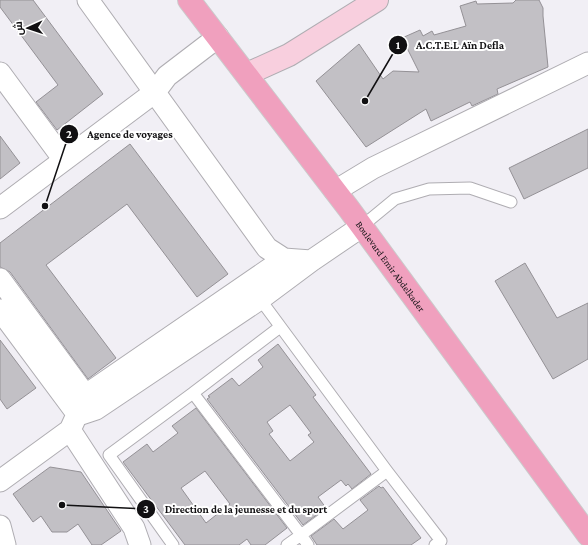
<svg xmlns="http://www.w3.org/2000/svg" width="588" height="545" viewBox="0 0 588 545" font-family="'Crimson Pro',Cairo,serif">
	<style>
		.building { fill: #c2c0c5; stroke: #949196; fill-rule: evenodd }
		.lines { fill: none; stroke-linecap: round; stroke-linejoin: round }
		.lane-casing { stroke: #afadb2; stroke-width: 13 }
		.street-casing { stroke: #afadb2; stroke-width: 23 }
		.secondary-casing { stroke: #afadb2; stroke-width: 24 }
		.primary-casing { stroke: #cbcacb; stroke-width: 24 }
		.lane { stroke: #fff; stroke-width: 11 }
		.street { stroke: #fff; stroke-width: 21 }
		.secondary { stroke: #f8cfde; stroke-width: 22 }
		.primary { stroke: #f0a0be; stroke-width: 22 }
		.labels { text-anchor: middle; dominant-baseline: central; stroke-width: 4; stroke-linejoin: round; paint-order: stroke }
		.street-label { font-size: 10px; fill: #111012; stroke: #fff }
		.leader { fill: none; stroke: #111012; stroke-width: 1.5 }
		.callout-dot { fill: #111012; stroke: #fff; stroke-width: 1.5 }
		.mark-label { font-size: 12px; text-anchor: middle; font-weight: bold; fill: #fff }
		.callout-label { font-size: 11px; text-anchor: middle; font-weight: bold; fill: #111012; stroke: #fff; stroke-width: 4; stroke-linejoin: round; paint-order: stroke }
	</style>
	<rect width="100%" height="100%" fill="#f1eff5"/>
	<path class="building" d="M 0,0 L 33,0 L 103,94 L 57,130 L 36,102 L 58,85 L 0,7 Z
		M 516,0 L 539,0 L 543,8 L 543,16 L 548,67 L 497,89 L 498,94 L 472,106 L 470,102 L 431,121 L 426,109 L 366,147 L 316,81 L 359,44 L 383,79 L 393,71 L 419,72 L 402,38 L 420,30 L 423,36 L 432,31 L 434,35 L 466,26 L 460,6 L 476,1 L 477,4 L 513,3 Z
		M 588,129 L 588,168 L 524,199 L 509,168 Z
		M 0,136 L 20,163 L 0,179 Z
		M 130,144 L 228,274 L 197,297 L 127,204 L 46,265 L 116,358 L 88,379 L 10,272 L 0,267 L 0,243 Z
		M 525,263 L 557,318 L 588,303 L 588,359 L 553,379 L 495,281 Z
		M 0,340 L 36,388 L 7,409 L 0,399 Z
		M 278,344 L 316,395 L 313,397 L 371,474 L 352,489 L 348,484 L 346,486 L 341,480 L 318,497 L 326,508 L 303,525 L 207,399 L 210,397 L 208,396 L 232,378 L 239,386 L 263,367 L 258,360 ZM 290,405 L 311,433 L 308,435 L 314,442 L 290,461 L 269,434 L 273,431 L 267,422 Z
		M 196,408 L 287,528 L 265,545 L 251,545 L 247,539 L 239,545 L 185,545 L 123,462 L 147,444 L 153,452 L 178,433 L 172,426 ZM 205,471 L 230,504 L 206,523 L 181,488 Z
		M 50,467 L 81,472 L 121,531 L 101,545 L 92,545 L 78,524 L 67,532 L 52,532 L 41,516 L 33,522 L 13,494 Z
		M 379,486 L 381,488 L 383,487 L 421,538 L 411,545 L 317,545 L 311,536 L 334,519 L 343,529 L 368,510 L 360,500 Z"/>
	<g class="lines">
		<g class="lane-casing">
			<path id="lane" d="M 361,227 L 395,199 L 429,189 L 470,188 L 511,202
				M 260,299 L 387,471 L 441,541 L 435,545
				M 193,393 L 280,327
				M 173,545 L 109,455 L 193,393 L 301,535 L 287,545
				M 308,545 L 301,535 L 387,471"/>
		</g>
		<g class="street-casing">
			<path id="street" d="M 88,0 L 267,248 L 284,259 L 311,261 L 361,227
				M 0,73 L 64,160
				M 335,191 L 373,168 L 588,63
				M 0,208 L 155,92 L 167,76 L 218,37
				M 0,279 L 94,407
				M 0,310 L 78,415
				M 78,415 L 96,409 L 260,299 L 311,261
				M 70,430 L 134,528 L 140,545
				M 0,481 L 70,430 L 86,395 L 284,259
				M 0,526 L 5,545"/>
		</g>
		<g class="secondary-casing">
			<path id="secondary" d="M 247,74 L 289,55 L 377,0"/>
		</g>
		<g class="primary-casing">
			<g id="primary">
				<path id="s1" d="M 189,0 L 349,209 L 588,535"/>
			</g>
		</g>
		<use href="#lane" class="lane"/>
		<use href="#street" class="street"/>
		<use href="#secondary" class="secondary"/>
		<use href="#primary" class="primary"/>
	</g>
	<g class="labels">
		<g class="street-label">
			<text stroke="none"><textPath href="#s1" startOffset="334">Boulevard Emir Abdelkader</textPath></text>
		</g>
	</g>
	<path class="leader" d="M365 101L398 45M45 206L69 134M62 505L146 509"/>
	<g class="callout-dot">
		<circle cx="365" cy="101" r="4"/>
		<circle cx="45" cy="206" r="4"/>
		<circle cx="62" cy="505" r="4"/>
		<circle cx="398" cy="45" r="10"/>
		<circle cx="69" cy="134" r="10"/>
		<circle cx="146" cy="509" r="10"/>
	</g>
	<g class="mark-label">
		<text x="398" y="49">1</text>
		<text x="69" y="138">2</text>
		<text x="146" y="513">3</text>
	</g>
	<g class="callout-label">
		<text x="460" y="49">A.C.T.E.L Aïn Defla</text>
		<text x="130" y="138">Agence de voyages</text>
		<text x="246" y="513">Direction de la jeunesse et du sport</text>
	</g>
	<g transform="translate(28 28) rotate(267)" stroke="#ffffff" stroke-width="3" paint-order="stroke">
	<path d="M0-3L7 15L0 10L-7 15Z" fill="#111012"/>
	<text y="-6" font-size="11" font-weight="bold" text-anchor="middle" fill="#111012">ش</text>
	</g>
</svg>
